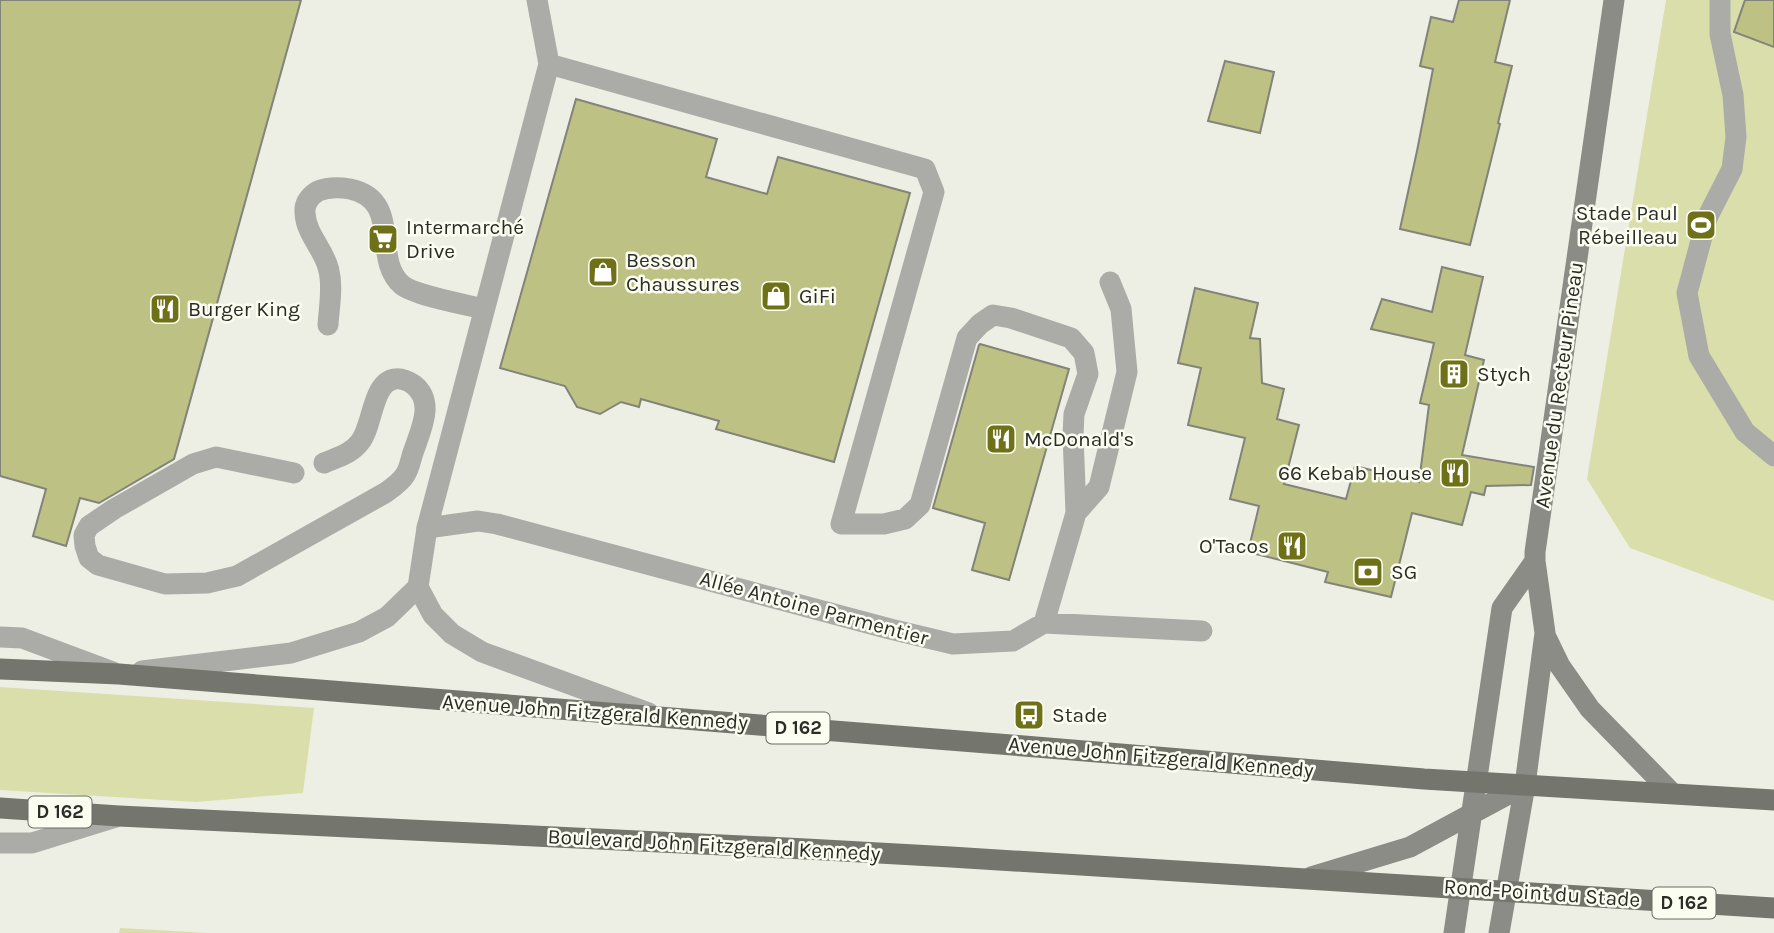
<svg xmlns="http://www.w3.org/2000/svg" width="1774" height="933" viewBox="0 0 1774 933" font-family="Karla,sans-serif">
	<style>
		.green { fill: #dadeaa }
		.building { fill: #bdc183; stroke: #828379; stroke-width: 2 }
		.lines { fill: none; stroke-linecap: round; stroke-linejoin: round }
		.service { stroke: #abaca7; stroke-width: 21 }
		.minor { stroke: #abaca7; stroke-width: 21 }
		.tertiary { stroke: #abaca7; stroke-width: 21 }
		.secondary { stroke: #8b8c85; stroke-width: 21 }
		.primary { stroke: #74756d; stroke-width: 21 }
		.labels { text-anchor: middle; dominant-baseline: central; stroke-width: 5; stroke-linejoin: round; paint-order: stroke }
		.shield { fill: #fbfdf1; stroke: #696b64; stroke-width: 2 }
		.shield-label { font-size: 19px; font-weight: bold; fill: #2b2c27 }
		.poi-label { font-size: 21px; fill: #2b2c27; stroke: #fbfdf1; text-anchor: start }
		.street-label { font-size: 21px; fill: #2b2c27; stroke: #fbfdf1 }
	</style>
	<rect width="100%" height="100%" fill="#eeefe4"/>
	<path class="green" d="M 1666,0 L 1774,0 L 1774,601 L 1630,548 L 1587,479 Z
		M 0,687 L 314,708 L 303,793 L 196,802 L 0,790 Z
		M 120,928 L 208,933 L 119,933 Z"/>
	<path class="building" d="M 0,0 L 301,0 L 174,459 L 99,503 L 80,498 L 66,546 L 33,536 L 46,489 L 0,476 Z
		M 1459,0 L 1510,0 L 1495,62 L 1512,66 L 1498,123 L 1500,124 L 1470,245 L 1400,229 L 1417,151 L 1433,69 L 1420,66 L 1431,17 L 1453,22 Z
		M 1745,0 L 1774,0 L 1774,47 L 1734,32 Z
		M 1225,61 L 1274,72 L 1260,133 L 1208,121 Z
		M 576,99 L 717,139 L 706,177 L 767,194 L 778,157 L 910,193 L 834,462 L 716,429 L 719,421 L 641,399 L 639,407 L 621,402 L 600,414 L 577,407 L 565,386 L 500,368 Z
		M 1442,267 L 1483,277 L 1465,355 L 1484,360 L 1462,455 L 1534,467 L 1531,485 L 1486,486 L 1484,495 L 1471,492 L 1462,525 L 1412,513 L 1391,597 L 1325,582 L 1328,572 L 1248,552 L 1259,506 L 1230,499 L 1245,438 L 1188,425 L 1201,368 L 1178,363 L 1195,288 L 1258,303 L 1250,338 L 1260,339 L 1262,383 L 1284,389 L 1277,419 L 1299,425 L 1284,484 L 1346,499 L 1355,466 L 1419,482 L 1429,405 L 1420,403 L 1434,343 L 1371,329 L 1382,299 L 1432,312 Z
		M 980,344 L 1069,369 L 1009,580 L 972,570 L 985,523 L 933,508 L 979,345 Z"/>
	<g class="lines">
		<path class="service" d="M 537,0 L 549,64 L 427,528 L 478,521 L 497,524 L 890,629 L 953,644 L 1013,641 L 1044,623 L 1202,631
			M 1720,0 L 1720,34 L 1733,95 L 1736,137 L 1732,169 L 1707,218 L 1687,293 L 1699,356 L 1745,432 L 1774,456
			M 549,64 L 925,169 L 934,192 L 841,524 L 884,524 L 905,519 L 920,505 L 967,338 L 980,324 L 993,315 L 1011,318 L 1071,338 L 1084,353 L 1088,374 L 1074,414 L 1073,435 L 1076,513 L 1044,623
			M 328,325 C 329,308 333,288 329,271 C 325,250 306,235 305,213 C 304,203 310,196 318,191 C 328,187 339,187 350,189 C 403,200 371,258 402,285 C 414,295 467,305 484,309
			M 294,473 L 216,457 L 193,464 L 114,509 L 89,526 L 84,535 L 85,546 L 89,558 L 98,565 L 165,584 L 207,583 L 237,576 L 385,493 C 392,488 401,482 405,475 C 410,468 411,457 414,450 C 421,429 435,402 414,385 C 409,381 401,378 395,379 C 372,382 373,426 360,442 C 351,454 338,457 324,463
			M 1076,513 L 1099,487 L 1127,372 L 1121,309 L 1110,282"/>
		<path class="minor" d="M 418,587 L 433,615 L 452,634 L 482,652 L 649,713
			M 142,671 L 291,653 L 359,632 L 387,617 L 418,587 L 427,528"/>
		<path class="tertiary" d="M 0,637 L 22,638 L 113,672
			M 0,843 L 32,843 L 116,817"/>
		<path class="secondary" d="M 1545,635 L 1560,666 L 1590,709 L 1672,793
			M 1311,877 L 1410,847 L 1525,785
			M 1454,933 L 1502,608 L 1535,561
			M 1499,933 L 1525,785 L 1545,633 L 1535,561 L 1535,552 L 1614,0"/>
		<path class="primary" d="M 0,669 L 119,674 L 1036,747 L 1424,779 L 1774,800
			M 0,808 L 119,816 C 397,829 674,841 951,857 C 1226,872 1500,891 1774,908"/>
	</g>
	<defs>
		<g id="stadium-square" transform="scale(1.575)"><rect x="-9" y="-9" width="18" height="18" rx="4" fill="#6e7117" stroke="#fbfdf1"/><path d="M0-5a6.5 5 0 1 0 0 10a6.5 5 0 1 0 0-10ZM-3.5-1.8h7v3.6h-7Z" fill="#fff"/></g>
		<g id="supermarket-square" transform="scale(1.575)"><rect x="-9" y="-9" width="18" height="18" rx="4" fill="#6e7117" stroke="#fbfdf1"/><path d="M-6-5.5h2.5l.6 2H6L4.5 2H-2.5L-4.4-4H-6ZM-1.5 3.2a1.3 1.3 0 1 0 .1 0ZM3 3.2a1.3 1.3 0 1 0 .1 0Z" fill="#fff"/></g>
		<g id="shop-square" transform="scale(1.575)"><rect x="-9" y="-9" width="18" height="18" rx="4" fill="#6e7117" stroke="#fbfdf1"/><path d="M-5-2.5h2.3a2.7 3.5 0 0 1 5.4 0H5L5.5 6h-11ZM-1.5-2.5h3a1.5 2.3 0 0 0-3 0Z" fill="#fff"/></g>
		<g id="restaurant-square" transform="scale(1.575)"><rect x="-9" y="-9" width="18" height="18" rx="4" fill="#6e7117" stroke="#fbfdf1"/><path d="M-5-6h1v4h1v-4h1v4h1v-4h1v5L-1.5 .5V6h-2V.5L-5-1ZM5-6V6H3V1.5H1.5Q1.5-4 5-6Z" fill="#fff"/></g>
		<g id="building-square" transform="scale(1.575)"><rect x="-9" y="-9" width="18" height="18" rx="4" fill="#6e7117" stroke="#fbfdf1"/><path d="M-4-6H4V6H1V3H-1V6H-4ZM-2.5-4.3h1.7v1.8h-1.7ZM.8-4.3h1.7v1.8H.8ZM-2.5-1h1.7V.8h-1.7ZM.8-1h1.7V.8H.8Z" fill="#fff"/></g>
		<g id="bank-square" transform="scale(1.575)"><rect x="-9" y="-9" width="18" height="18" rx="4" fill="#6e7117" stroke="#fbfdf1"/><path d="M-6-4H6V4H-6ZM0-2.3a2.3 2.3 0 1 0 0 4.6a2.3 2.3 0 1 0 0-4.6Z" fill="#fff"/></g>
		<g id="bus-square" transform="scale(1.575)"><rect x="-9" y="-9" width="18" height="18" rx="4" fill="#6e7117" stroke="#fbfdf1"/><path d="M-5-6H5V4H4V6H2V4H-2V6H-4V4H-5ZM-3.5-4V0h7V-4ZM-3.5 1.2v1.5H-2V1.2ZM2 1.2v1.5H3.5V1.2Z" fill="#fff"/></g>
	</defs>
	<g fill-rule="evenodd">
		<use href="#stadium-square" x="1701" y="225"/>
		<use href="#supermarket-square" x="383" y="239"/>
		<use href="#shop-square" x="603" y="272"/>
		<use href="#shop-square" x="776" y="296"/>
		<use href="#restaurant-square" x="165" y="309"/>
		<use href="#building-square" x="1454" y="374"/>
		<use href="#restaurant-square" x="1001" y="439"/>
		<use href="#restaurant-square" x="1455" y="473"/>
		<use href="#restaurant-square" x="1292" y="546"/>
		<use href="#bank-square" x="1368" y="572"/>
		<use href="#bus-square" x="1029" y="715"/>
	</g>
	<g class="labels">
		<g class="shield">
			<rect x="766.5" y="712.5" width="63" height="31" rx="5"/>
			<rect x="28.5" y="796.5" width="63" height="31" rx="5"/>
			<rect x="1652.5" y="887.5" width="63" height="31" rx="5"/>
		</g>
		<g class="shield-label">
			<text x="798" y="728">D 162</text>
			<text x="60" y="812">D 162</text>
			<text x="1684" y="903">D 162</text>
		</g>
		<g class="poi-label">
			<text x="1678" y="213" text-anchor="end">Stade Paul<tspan x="1678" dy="24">Rébeilleau</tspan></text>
			<text x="406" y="227">Intermarché<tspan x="406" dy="24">Drive</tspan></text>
			<text x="626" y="260">Besson<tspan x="626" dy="24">Chaussures</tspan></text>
			<text x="799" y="296">GiFi</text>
			<text x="188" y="309">Burger King</text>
			<text x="1477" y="374">Stych</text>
			<text x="1024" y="439">McDonald's</text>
			<text x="1432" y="473" text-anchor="end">66 Kebab House</text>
			<text x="1269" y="546" text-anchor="end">O'Tacos</text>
			<text x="1391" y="572">SG</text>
			<text x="1052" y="715">Stade</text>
		</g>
		<g class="street-label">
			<text transform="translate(1559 385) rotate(-82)">Avenue du Recteur Pineau</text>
			<text transform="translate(814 608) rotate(15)">Allée Antoine Parmentier</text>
			<text transform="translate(595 712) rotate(4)">Avenue John Fitzgerald Kennedy</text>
			<text transform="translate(1161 757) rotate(5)">Avenue John Fitzgerald Kennedy</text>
			<text transform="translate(714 845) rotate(3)">Boulevard John Fitzgerald Kennedy</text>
			<text transform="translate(1542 893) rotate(4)">Rond-Point du Stade</text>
		</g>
	</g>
</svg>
